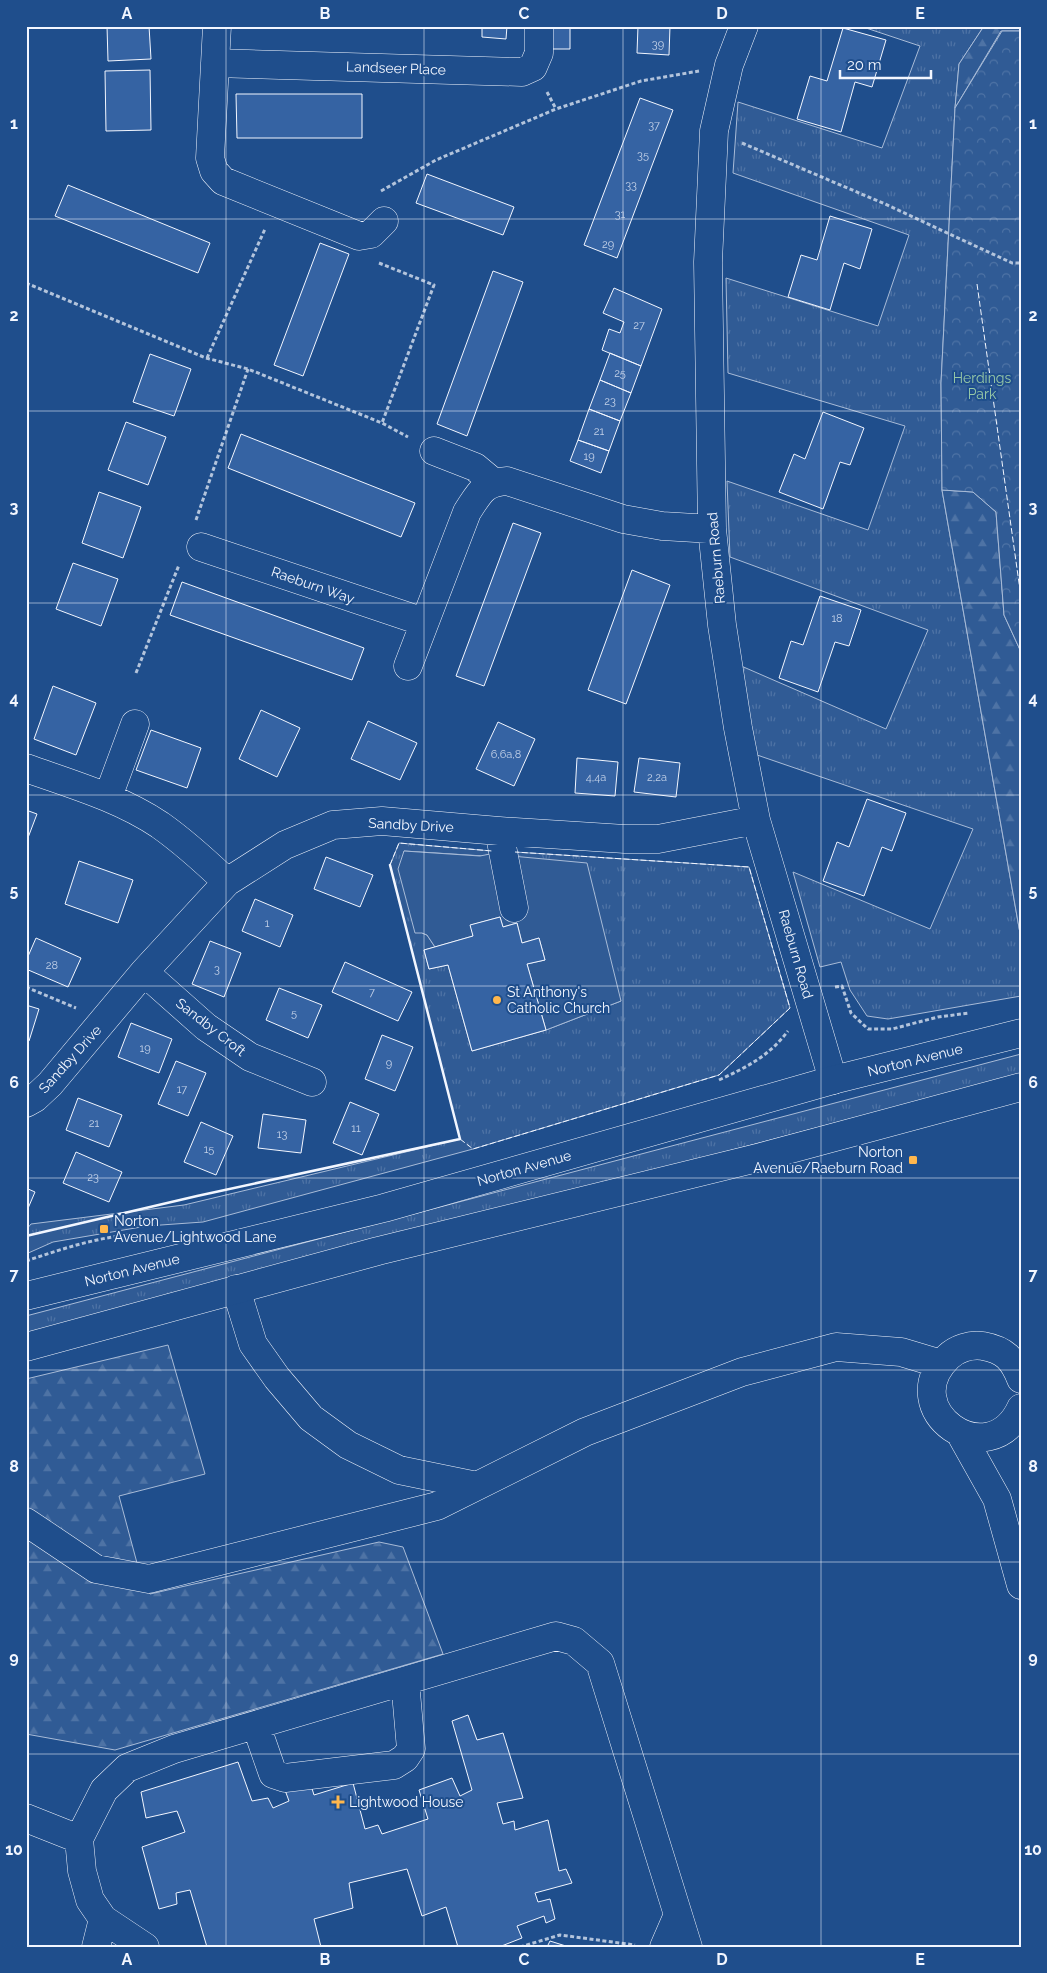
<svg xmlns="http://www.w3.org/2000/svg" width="1047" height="1973" viewBox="0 0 1047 1973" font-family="Raleway,sans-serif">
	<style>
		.grass { fill: url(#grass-tufts); stroke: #a8bbd7 }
		.forest { fill: url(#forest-firs); stroke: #a8bbd7 }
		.park { fill: url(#park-crowns); stroke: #a8bbd7 }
		.built { fill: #305b95; stroke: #a8bbd7 }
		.building { fill: #3563a3; stroke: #f2f6ff }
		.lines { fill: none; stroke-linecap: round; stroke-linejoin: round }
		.minor-casing { stroke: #f2f6ff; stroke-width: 29 }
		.highway-casing { stroke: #f2f6ff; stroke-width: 29 }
		.path { stroke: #b3c4dc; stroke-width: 3; stroke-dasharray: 4 2.5; stroke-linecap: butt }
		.minor { stroke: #1f4e8c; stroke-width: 28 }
		.highway { stroke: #1f4e8c; stroke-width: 28 }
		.fence { stroke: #f2f6ff; stroke-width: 1; stroke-dasharray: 6 2.5; stroke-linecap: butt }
		.wall { stroke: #f2f6ff; stroke-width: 2.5 }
		.grid { fill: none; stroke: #f2f6ff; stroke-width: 1; stroke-opacity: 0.55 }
		.poi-dot { fill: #ffb74d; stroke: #1f4e8c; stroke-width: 2 }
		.labels { text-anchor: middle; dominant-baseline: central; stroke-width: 4; stroke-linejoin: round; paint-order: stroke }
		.number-label { font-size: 11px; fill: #c3d1e8 }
		.street-label { font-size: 14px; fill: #f2f6ff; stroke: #1f4e8c }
		.park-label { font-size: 14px; fill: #97c8a6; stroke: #1f4e8c }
		.poi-label { font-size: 14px; fill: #f2f6ff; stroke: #1f4e8c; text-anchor: start }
		.neatline { fill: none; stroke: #f2f6ff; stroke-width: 2 }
		.grid-label { font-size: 16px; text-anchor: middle; font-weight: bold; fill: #f2f6ff }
	</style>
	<defs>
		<pattern id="grass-tufts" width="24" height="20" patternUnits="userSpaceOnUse" patternTransform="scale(1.25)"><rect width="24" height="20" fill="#305b95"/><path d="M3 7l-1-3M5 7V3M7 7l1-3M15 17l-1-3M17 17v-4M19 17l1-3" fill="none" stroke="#4e73a5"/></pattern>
		<pattern id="forest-firs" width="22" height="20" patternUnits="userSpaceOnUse" patternTransform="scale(1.25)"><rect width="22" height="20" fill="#305b95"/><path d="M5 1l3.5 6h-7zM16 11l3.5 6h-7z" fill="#4e73a5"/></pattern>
		<pattern id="park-crowns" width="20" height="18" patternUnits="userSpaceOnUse" patternTransform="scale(1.25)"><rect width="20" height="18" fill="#305b95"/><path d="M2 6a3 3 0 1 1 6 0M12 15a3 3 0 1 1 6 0" fill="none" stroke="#4e73a5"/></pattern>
	</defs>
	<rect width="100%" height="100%" fill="#1f4e8c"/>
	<path class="grass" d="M 860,26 L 984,26 L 959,64 L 955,108 L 941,383 L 942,490 L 1021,939 L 1021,996 L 888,1019 L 867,1016 L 850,990 L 841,962 L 820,967 L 793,872 L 930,929 L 973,829 L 757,755 L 732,662 L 886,729 L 928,630 L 730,557 L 727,481 L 868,530 L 905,426 L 728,373 L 726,278 L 878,326 L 909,235 L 733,173 L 738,102 L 882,148 L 920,46 Z
		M 399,843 L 492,851 L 490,854 L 484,856 L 404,851 L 422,933 L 427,935 L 435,947 L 424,950 L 429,969 L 448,965 L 472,1051 L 546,1030 L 621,1001 L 516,857 L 515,852 L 749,867 L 790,1008 L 719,1075 L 473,1149 L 203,1222 L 147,1226 L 53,1242 L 26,1254 L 26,1230 L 31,1224 L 184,1205 L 460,1139 L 390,865 Z
		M 1021,1054 L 1021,1074 L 26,1336 L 26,1316 Z"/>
	<path class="forest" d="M 984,26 L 1021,26 L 1021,31 L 1001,31 L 955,108 L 959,64 Z
		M 942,490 L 973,492 L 996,512 L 1004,615 L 1021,652 L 1021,939 Z
		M 168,1345 L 205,1474 L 119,1496 L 137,1563 L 150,1594 L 379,1542 L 403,1547 L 443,1654 L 115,1750 L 26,1734 L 26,1379 Z"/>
	<path class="park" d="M 1002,31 L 1021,31 L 1021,652 L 1004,615 L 996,512 L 973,492 L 942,490 L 941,383 L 955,108 Z"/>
	<path class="built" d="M 404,851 L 480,856 L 490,854 L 587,863 L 621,1001 L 546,1030 L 527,964 L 545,960 L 539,938 L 522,943 L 517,923 L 503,927 L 500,917 L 471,925 L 473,936 L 435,947 L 427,935 L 422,933 L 415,933 L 398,869 Z"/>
	<path class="building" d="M 107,26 L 149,26 L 151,59 L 108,61 Z
		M 482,26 L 507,26 L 506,39 L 482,37 Z
		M 549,26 L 570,26 L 570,49 L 549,49 Z
		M 638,26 L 670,26 L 669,55 L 637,53 Z
		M 843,28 L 886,40 L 872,87 L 855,82 L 841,132 L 797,119 L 810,76 L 827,81 Z
		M 150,70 L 151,130 L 106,131 L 105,71 Z
		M 236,94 L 362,94 L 362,138 L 237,138 Z
		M 640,98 L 673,110 L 617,258 L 584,245 Z
		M 427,174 L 514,207 L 503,235 L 416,203 Z
		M 68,185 L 210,243 L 198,273 L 55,216 Z
		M 830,216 L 872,229 L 860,269 L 844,263 L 830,310 L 788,297 L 801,255 L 817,260 Z
		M 320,243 L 349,254 L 303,376 L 274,365 Z
		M 493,271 L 523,282 L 467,436 L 437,424 Z
		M 614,288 L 662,309 L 641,366 L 602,350 L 609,329 L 620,333 L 624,322 L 603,313 Z
		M 610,353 L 641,366 L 631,393 L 600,380 Z
		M 150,354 L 191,369 L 174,416 L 133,402 Z
		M 600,380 L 631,393 L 620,421 L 589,409 Z
		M 589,409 L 620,421 L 609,451 L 578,440 Z
		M 823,412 L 864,428 L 850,465 L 840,462 L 823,509 L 779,492 L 794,454 L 805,459 Z
		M 126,422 L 166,437 L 148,485 L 108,470 Z
		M 241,434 L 415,503 L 401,537 L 228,468 Z
		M 578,440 L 609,451 L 601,473 L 570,461 Z
		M 99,492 L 141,507 L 123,558 L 82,543 Z
		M 513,523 L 541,533 L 484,686 L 456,676 Z
		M 73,563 L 118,579 L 101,626 L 56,609 Z
		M 632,570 L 670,585 L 626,704 L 588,690 Z
		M 182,582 L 364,648 L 352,680 L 170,615 Z
		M 820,596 L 861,610 L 849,646 L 835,642 L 818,692 L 779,678 L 791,641 L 803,645 Z
		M 53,686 L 96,703 L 76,755 L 34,739 Z
		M 261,710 L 300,728 L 277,777 L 239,759 Z
		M 368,721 L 417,743 L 400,780 L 351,759 Z
		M 498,722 L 535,739 L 514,786 L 476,769 Z
		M 151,730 L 201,748 L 187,788 L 136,770 Z
		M 577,758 L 618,762 L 615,796 L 575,793 Z
		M 639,758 L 680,763 L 676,797 L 634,792 Z
		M 867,799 L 906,813 L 892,851 L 882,847 L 864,896 L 823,881 L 837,842 L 849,847 Z
		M 26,810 L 37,814 L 26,843 Z
		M 326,857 L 373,875 L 360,907 L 314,889 Z
		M 79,861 L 133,880 L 118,923 L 65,904 Z
		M 255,899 L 293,915 L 280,947 L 242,931 Z
		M 500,917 L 503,927 L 517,923 L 522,943 L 539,938 L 545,960 L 527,964 L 546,1030 L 472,1051 L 448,965 L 429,969 L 424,950 L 473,936 L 470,925 Z
		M 36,938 L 81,958 L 68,987 L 26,969 L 26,961 Z
		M 210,941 L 241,953 L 224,997 L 192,984 Z
		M 345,962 L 412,992 L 398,1021 L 332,992 Z
		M 279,988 L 322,1005 L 308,1038 L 266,1020 Z
		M 26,1005 L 39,1009 L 29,1041 L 26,1040 Z
		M 131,1023 L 172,1039 L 159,1073 L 118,1057 Z
		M 382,1035 L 413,1047 L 395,1091 L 365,1079 Z
		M 176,1061 L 206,1073 L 188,1116 L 158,1104 Z
		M 78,1098 L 122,1115 L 109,1147 L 66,1130 Z
		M 350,1102 L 379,1114 L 362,1155 L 333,1143 Z
		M 263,1114 L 306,1120 L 301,1153 L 258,1148 Z
		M 201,1122 L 233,1136 L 216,1175 L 184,1162 Z
		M 76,1152 L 122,1172 L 109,1202 L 63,1183 Z
		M 26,1188 L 35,1192 L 26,1213 Z
		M 468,1715 L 477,1740 L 503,1733 L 523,1798 L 497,1803 L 503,1824 L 514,1821 L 515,1830 L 548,1820 L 559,1871 L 566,1869 L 572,1883 L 535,1893 L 538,1902 L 550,1899 L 555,1919 L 546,1923 L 544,1916 L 517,1926 L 522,1938 L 499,1947 L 458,1947 L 446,1907 L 422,1916 L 407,1869 L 349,1883 L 353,1908 L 314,1919 L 321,1947 L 207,1947 L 190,1890 L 176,1893 L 177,1904 L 159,1909 L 142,1847 L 185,1832 L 177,1811 L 146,1818 L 141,1792 L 238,1762 L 252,1801 L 268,1798 L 273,1808 L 289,1801 L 285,1790 L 310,1782 L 314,1795 L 353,1783 L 365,1829 L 378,1825 L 382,1834 L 428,1819 L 419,1790 L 452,1778 L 460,1796 L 472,1790 L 452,1721 Z
		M 550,1941 L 569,1947 L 547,1947 Z"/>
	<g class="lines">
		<g class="minor-casing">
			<path id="minor" d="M 217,26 L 210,158 L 214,171 L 223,181 L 359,236 L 371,234 L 384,221
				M 744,26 L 729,65 L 714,131 L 708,262 L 712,529 L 722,625 L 738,728 L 756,820 L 833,1080
				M 215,63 L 522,72 L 533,67 L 539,53 L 539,26
				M 434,451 L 475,467 L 493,482
				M 201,547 L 424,622
				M 408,666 L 467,512 C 479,494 483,482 507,481 L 623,519 L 662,526 L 712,529
				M 26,768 C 71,784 120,798 160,825 C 184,842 206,862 227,882
				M 108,797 L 135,724
				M 499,831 L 514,908
				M 144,972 L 206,1027 L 250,1057 L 312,1082
				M 26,1103 L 35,1098 L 50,1084 L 144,972 L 227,882 L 285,845 L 333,825 L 382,821 L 499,831 L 625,839 L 658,839 L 756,820
				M 236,1289 L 253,1344 L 277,1378 L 311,1418 L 348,1445 L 399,1470 L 477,1486
				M 1021,1379 C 1013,1359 1005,1350 983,1346 C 970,1344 956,1349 948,1357 C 894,1409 989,1477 1021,1408
				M 960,1433 L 997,1499 L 1021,1585
				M 26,1522 L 96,1569 L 149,1579 L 437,1506 L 585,1432 L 742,1372 L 836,1347 L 901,1352 L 941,1364
				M 256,1725 L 273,1774 L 285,1778 L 394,1765 L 405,1758 L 411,1749 L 405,1681
				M 26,1818 L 79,1839
				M 96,1947 L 103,1919
				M 145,1947 L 103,1919 L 90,1900 L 82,1871 L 79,1839 L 104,1790 L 127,1768 L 174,1749 L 556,1636 L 574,1641 L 600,1663 L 688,1947
				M 664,1947 L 677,1917"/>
		</g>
		<g class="highway-casing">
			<path id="highway" d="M 26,1296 L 384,1208 L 833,1080 L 1021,1033
				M 26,1347 L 378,1251 L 761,1157 L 1021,1087"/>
		</g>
		<path class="path" d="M 547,92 L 556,109
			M 742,143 L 885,204 L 1012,263 L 1021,263
			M 381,191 L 436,160 L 556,109 L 641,81 L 699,71
			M 379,263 L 434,285 L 382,423
			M 26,283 L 206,358 L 248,369 L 382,423 L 408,437
			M 207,358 L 265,229
			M 196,520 L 248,369
			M 136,673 L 179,565
			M 26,987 L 76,1008
			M 835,987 L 842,986 L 851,1013 L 868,1029 L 892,1029 L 938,1017 L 969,1013
			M 719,1080 C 747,1067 769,1056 788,1031
			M 26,1261 C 65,1248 103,1235 144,1234
			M 520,1947 L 560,1935 L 635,1945"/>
		<use href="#minor" class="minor"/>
		<use href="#highway" class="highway"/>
		<path class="fence" d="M 977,284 L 1021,597
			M 390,865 L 399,843 L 492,851
			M 460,1139 L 473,1149 L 719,1075 L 790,1008 L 749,867 L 515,852"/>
		<path class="wall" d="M 26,1236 L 197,1196 L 460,1139 L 390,865"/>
	</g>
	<path class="grid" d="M 226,26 L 226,1947M 424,26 L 424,1947M 623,26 L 623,1947M 821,26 L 821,1947M 26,219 L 1021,219M 26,411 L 1021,411M 26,603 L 1021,603M 26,795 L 1021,795M 26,986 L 1021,986M 26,1178 L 1021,1178M 26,1370 L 1021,1370M 26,1562 L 1021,1562M 26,1754 L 1021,1754"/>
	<g class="poi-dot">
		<circle cx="497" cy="1000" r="5"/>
		<rect x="908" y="1155" width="10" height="10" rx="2.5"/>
		<rect x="99" y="1224" width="10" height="10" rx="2.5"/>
		<path d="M335.5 1794.5h5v5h5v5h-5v5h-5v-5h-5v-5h5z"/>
	</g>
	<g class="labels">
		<g class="number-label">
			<text x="658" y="44">39</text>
			<text x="654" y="125">37</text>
			<text x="643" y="155">35</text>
			<text x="631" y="185">33</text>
			<text x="620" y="214">31</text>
			<text x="608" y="244">29</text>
			<text x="639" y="325">27</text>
			<text x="620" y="373">25</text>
			<text x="610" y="401">23</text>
			<text x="599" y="431">21</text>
			<text x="589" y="456">19</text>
			<text x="837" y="618">18</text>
			<text x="506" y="754">6,6a,8</text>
			<text x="596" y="777">4,4a</text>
			<text x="657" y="777">2,2a</text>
			<text x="267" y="923">1</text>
			<text x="52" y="965">28</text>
			<text x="217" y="969">3</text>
			<text x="372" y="992">7</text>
			<text x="294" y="1013">5</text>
			<text x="145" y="1048">19</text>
			<text x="389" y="1063">9</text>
			<text x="182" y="1089">17</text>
			<text x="94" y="1123">21</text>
			<text x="356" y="1128">11</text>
			<text x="282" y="1134">13</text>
			<text x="209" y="1149">15</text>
			<text x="93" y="1177">23</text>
		</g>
		<g class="street-label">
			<text transform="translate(396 68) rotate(2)">Landseer Place</text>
			<text transform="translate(716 558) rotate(-95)">Raeburn Road</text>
			<text transform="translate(313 585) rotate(19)">Raeburn Way</text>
			<text transform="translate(411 825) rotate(3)">Sandby Drive</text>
			<text transform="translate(796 954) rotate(74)">Raeburn Road</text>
			<text transform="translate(211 1027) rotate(38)">Sandby Croft</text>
			<text transform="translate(70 1059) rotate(-48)">Sandby Drive</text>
			<text transform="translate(915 1060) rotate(-14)">Norton Avenue</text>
			<text transform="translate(524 1168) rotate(-16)">Norton Avenue</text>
			<text transform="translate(132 1270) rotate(-14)">Norton Avenue</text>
		</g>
		<g class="park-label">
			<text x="982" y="378">Herdings<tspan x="982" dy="16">Park</tspan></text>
		</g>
		<g class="poi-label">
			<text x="507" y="992">St Anthony's<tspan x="507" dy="16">Catholic Church</tspan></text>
			<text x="903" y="1152" text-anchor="end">Norton<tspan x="903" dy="16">Avenue/Raeburn Road</tspan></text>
			<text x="114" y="1221">Norton<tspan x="114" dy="16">Avenue/Lightwood Lane</tspan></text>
			<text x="349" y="1802">Lightwood House</text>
		</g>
	</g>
	<rect width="1047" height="1973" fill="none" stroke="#1f4e8c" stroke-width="55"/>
	<path d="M840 70v8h91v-8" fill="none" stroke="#f2f6ff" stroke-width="2.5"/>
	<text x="847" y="70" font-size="15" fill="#f2f6ff" stroke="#1f4e8c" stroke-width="4" paint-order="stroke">20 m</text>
	<rect x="28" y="28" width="992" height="1918" class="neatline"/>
	<g class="grid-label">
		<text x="127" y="19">A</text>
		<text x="325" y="19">B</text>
		<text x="524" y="19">C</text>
		<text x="722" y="19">D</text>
		<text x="920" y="19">E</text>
		<text x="14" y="129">1</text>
		<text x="1033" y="129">1</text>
		<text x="14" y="321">2</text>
		<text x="1033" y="321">2</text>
		<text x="14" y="513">3</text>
		<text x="1033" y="513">3</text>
		<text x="14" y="704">4</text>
		<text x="1033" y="704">4</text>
		<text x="14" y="896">5</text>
		<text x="1033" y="896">5</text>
		<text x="14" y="1088">6</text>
		<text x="1033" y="1088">6</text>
		<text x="14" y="1280">7</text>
		<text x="1033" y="1280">7</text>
		<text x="14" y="1472">8</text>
		<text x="1033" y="1472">8</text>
		<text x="14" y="1663">9</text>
		<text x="1033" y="1663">9</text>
		<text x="14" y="1855">10</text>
		<text x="1033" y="1855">10</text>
		<text x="127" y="1965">A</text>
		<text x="325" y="1965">B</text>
		<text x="524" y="1965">C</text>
		<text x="722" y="1965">D</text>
		<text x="920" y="1965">E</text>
	</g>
</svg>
